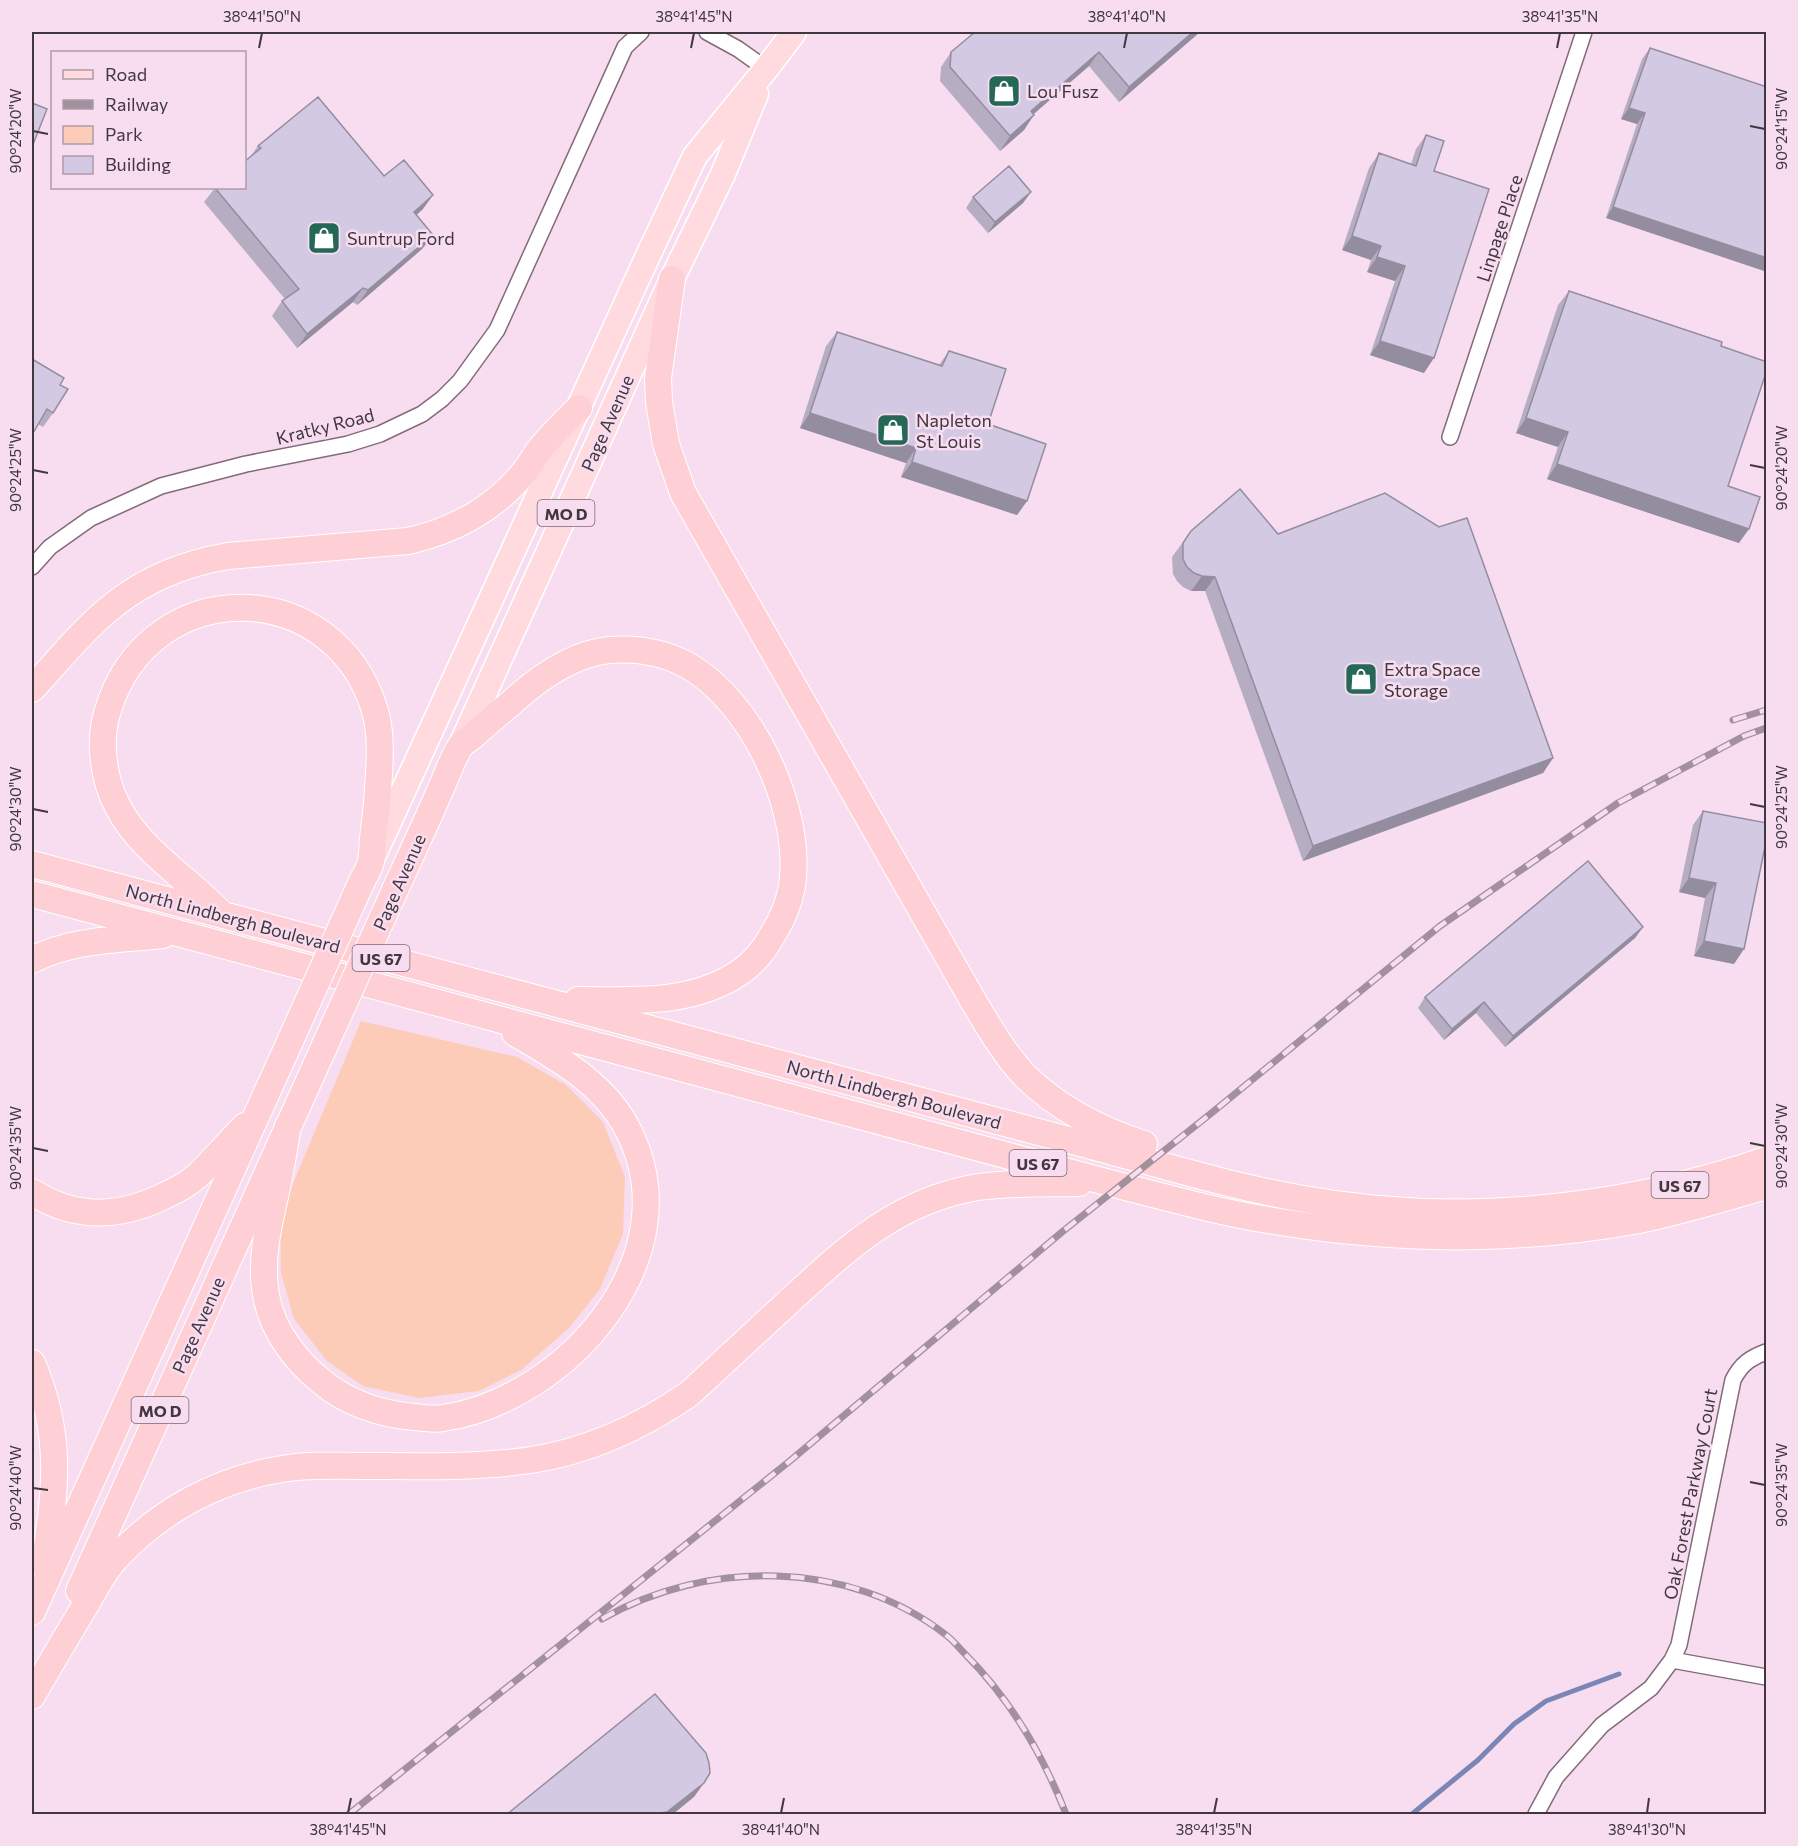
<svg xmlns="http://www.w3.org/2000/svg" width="1798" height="1846" viewBox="0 0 1798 1846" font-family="Commissioner,sans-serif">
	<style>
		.green { fill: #fdccb9 }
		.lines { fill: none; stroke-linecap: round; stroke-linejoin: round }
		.stream { stroke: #7c86b6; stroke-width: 5 }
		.minor-casing { stroke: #826b7b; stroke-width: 18 }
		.primary-casing { stroke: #fff; stroke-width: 27 }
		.trunk-casing { stroke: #fff; stroke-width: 28 }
		.minor { stroke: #fff; stroke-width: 15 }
		.primary { stroke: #ffdbe0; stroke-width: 24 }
		.trunk { stroke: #ffcfd6; stroke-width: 26 }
		.rail-casing { stroke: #a2909c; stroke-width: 7 }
		.rail { stroke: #f7ddef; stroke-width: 4.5; stroke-dasharray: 14; stroke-linecap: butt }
		.trunk-bridge-casing { stroke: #fff; stroke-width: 28; stroke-linecap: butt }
		.trunk-bridge { stroke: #ffcfd6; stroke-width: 26 }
		.wall { fill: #b6adc3 }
		.shaded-wall { fill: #948d9f }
		.building { fill: #d4c9e3; stroke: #948d9f; stroke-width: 1.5 }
		.ticks { fill: none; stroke: #41373e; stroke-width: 2 }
		.labels { text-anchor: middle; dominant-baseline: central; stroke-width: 5; stroke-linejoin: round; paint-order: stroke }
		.shield { fill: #f7ddef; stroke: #786973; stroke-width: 1.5 }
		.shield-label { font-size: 16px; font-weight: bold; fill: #41373e }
		.poi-label { font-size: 18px; fill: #41373e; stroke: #f7ddef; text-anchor: start }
		.street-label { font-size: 18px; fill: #41373e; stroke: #f7ddef }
		.neatline { fill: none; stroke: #41373e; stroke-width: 2 }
		.ticks-label { font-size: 15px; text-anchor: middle; fill: #41373e }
	</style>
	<rect width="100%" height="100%" fill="#f7ddef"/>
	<path class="green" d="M 361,1021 L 517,1057 L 566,1085 L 603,1122 L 625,1177 L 623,1234 L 600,1289 L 569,1328 L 521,1370 L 479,1391 L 419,1398 L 363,1386 L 327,1361 L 294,1319 L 281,1273 L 280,1225 L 292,1186 Z"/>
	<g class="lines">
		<path class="stream" d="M 1412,1814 L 1478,1760 L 1514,1724 L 1546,1701 L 1619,1674"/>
		<g class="minor-casing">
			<path id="minor" d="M 707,32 L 738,49 L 766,69
				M 1450,437 L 1584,32
				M 32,567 L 50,547 L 91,518 L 161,486 L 246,464 L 348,444 L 380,434 L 422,414 L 442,399 L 460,381 L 497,330 L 625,47 L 641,32
				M 1672,1660 L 1766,1677
				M 1536,1814 L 1556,1777 L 1602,1725 L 1651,1688 L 1672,1660 L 1679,1645 L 1733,1380 C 1741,1364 1750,1358 1766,1352"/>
		</g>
		<g class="primary-casing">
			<path id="primary" d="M 460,747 L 672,279 L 723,174 L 756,94
				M 374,855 L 646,260 L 695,156 L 766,69 L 794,32"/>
		</g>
		<g class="trunk-casing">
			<path id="trunk" d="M 672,279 L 658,378 L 659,402 L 666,444 L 683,493 L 975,1004 C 990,1029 1005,1055 1025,1076 C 1058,1108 1100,1130 1144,1144
				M 32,689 C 58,661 84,628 115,604 C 148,578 187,563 228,556 L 408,541 C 454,531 496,508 525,471 C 531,464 535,455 541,448 C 552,434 566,421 579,408
				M 32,864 C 274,929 517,993 760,1058 C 867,1086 973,1115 1080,1143 C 1152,1162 1225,1185 1298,1198 C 1454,1227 1617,1211 1766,1160
				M 395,890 C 411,855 427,821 442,786 C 447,775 453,757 460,747 C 463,742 470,739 474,735 C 486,724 498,714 510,704 C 537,679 571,654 609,650 C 635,648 663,652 687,665 C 753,702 803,811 792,886 C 789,903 782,920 773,934 C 765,949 754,963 739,973 C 691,1005 633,1000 578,1000
				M 32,894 L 1106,1182 C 1161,1196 1217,1212 1274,1221 C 1395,1241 1519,1242 1639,1220 C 1683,1211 1725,1198 1766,1186
				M 222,914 C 208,901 195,888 181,877 C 157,856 133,836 118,807 C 103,779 98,740 108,710 C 150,572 335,575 375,711 C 381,731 380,754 379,774 C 378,796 376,817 373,838 C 372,846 373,856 370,865 C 368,870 365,876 362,881
				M 32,960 C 72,939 118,940 163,935
				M 288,1126 C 284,1148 281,1170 276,1192 C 268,1227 259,1264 267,1300 C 274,1333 297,1362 322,1382 C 349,1404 380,1414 414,1417 C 424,1418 434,1420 443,1418 C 566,1400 692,1257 629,1132 C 606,1084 559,1059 515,1033
				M 32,1192 C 76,1220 120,1218 166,1195 C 177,1190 189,1183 197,1176 C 214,1160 229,1142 245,1126
				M 32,1363 C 63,1435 56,1490 44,1565
				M 79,1591 L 325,1045
				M 32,1612 L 292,1037
				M 32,1696 C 49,1666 67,1636 85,1606 C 95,1590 103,1571 117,1557 C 161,1510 218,1479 282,1469 C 308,1464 337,1466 363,1466 C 419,1466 476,1468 531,1460 C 590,1451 641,1427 689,1394 C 720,1365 752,1336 783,1307 C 843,1252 894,1201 978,1187 C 1011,1182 1046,1184 1079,1183"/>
		</g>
		<use href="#minor" class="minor"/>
		<use href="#primary" class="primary"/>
		<use href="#trunk" class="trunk"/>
		<g class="rail-casing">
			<path id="rail" d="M 1733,720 L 1766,710
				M 602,1619 C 707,1559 849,1559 946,1635 C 953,1640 959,1648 965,1654 C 1010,1699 1043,1755 1066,1814
				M 349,1814 L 791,1460 L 1062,1232 L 1214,1111 L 1440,926 L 1618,803 L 1744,736 L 1766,728"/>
		</g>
		<use href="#rail" class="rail"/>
		<g class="trunk-bridge-casing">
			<path id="trunk-bridge" d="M 292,1037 L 362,881
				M 325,1045 L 395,890"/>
		</g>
		<use href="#trunk-bridge" class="trunk-bridge"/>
	</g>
	<path class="wall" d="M 975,32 L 1200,32 L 1119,102 L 1089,66 L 1033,114 L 1024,130 L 1000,151 L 940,81 L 941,67 L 951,52 Z
		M 1650,48 L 1767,87 L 1606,218 L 1637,124 L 1621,119 L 1642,59 Z
		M 1426,135 L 1434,171 L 1424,373 L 1370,355 L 1395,281 L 1367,272 L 1371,260 L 1342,250 L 1369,168 L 1379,153 L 1411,164 L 1416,149 Z
		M 258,146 L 384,176 L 423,209 L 416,215 L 433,235 L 422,249 L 357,305 L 353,302 L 297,348 L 272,316 L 282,301 L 285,299 L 204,202 L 215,188 L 250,157 Z
		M 1031,192 L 1023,203 L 988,233 L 966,208 L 973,197 Z
		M 1569,291 L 1721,346 L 1728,486 L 1739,543 L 1547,479 L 1558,447 L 1516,433 L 1558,305 Z
		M 837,332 L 939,365 L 949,351 L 1027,501 L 1017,515 L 901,477 L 906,463 L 800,428 L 826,346 Z
		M 60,385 L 53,413 L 43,427 L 38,424 Z
		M 1191,531 L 1278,534 L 1553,758 L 1543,773 L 1303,861 L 1205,591 L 1191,591 L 1183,587 L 1177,581 L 1173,574 L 1172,557 Z
		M 1703,811 L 1734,964 L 1694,956 L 1705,898 L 1679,892 L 1693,825 Z
		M 1643,927 L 1635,938 L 1505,1047 L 1476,1013 L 1444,1040 L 1418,1008 L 1425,997 Z"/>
	<path class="shaded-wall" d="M 1193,32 L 1200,32 L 1119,102 L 1129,87 Z
		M 1099,52 L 1089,66 L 1020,126 L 1031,111 Z
		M 1629,108 L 1645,113 L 1637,124 L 1621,119 Z
		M 1034,115 L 1024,130 L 1000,151 L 1010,136 Z
		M 1031,192 L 1023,203 L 988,233 L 995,222 Z
		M 433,195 L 423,209 L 403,227 L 414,212 Z
		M 1613,207 L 1767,258 L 1767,272 L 1606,218 Z
		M 433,235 L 422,249 L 357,305 L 368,290 Z
		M 1352,236 L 1381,246 L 1371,260 L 1342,250 Z
		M 1377,257 L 1405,266 L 1395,281 L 1367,272 Z
		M 363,288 L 353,302 L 297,348 L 307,334 Z
		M 1380,341 L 1434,358 L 1424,373 L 1370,355 Z
		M 810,413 L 916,448 L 906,463 L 800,428 Z
		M 1526,418 L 1568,432 L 1558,447 L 1516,433 Z
		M 912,462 L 1027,501 L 1017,515 L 901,477 Z
		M 1557,464 L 1749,529 L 1739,543 L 1547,479 Z
		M 1202,576 L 1215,577 L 1205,591 L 1191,591 Z
		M 1553,758 L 1543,773 L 1303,861 L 1313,846 Z
		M 1689,878 L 1716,883 L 1705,898 L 1679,892 Z
		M 1643,927 L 1635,938 L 1505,1047 L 1513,1036 Z
		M 1704,941 L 1744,949 L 1734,964 L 1694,956 Z
		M 1484,1002 L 1476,1013 L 1444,1040 L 1452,1029 Z
		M 704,1783 L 694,1797 L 672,1815 L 658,1815 Z"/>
	<path class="building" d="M 975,32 L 1193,32 L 1129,87 L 1099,52 L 1031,111 L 1034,115 L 1010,136 L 950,67 L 951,52 Z
		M 1650,48 L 1767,87 L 1767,258 L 1613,207 L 1645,113 L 1629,108 Z
		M 318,97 L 384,176 L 404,160 L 433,195 L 414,212 L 433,235 L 368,290 L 363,288 L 307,334 L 282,301 L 299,289 L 215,188 L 244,188 L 244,162 L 261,148 L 258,146 Z
		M 32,103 L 47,109 L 32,147 Z
		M 1426,135 L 1444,141 L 1434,171 L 1489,189 L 1434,358 L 1380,341 L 1405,266 L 1377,257 L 1381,246 L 1352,236 L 1379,153 L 1416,166 Z
		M 1009,166 L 1031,192 L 995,222 L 973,197 Z
		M 1569,291 L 1722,342 L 1721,346 L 1767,362 L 1767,370 L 1728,486 L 1760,497 L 1749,529 L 1557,464 L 1568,432 L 1526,418 Z
		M 837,332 L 942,366 L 949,351 L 1006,369 L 988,424 L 1046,444 L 1027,501 L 912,462 L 916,448 L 810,413 Z
		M 32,359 L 64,378 L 60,385 L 68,389 L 53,413 L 47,409 L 32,435 Z
		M 1240,489 L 1278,534 L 1385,493 L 1439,527 L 1467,518 L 1553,758 L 1313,846 L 1215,577 L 1202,576 L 1194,573 L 1187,567 L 1183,559 L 1183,543 L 1191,531 Z
		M 1703,811 L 1767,823 L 1767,837 L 1744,949 L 1704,941 L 1716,883 L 1689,878 Z
		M 1588,861 L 1643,927 L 1513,1036 L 1484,1002 L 1452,1029 L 1425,997 Z
		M 655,1694 L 706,1753 L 709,1763 L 710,1773 L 704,1783 L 667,1812 L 660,1813 L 658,1815 L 506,1815 Z"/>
	<path class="ticks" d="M 259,48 L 262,33M 691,48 L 694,33M 1124,48 L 1127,33M 1557,48 L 1560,33M 1750,126 L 1765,129M 33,131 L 48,134M 1750,465 L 1765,468M 33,470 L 48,473M 1750,804 L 1765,807M 33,809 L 48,812M 1750,1143 L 1765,1146M 33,1148 L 48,1151M 1750,1482 L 1765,1485M 33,1488 L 48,1490M 348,1813 L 351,1798M 781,1813 L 784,1798M 1214,1813 L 1217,1798M 1647,1813 L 1649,1798"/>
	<defs>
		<g id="shop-square" transform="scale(1.725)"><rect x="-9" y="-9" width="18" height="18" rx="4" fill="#266857" stroke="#f7ddef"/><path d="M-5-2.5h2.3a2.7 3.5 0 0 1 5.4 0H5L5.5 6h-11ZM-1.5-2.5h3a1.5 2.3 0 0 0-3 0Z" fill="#fff"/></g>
	</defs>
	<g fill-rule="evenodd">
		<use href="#shop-square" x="1004" y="91"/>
		<use href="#shop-square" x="324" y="238"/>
		<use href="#shop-square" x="893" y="430"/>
		<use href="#shop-square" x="1361" y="679"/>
	</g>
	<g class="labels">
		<g class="shield">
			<rect x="537.5" y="500" width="57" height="26" rx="4.5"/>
			<rect x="352.5" y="945" width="57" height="26" rx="4.5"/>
			<rect x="1009.5" y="1150" width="57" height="26" rx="4.5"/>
			<rect x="1651.5" y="1172" width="57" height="26" rx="4.5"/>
			<rect x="131.5" y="1397" width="57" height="26" rx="4.5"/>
		</g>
		<g class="shield-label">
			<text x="566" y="513">MO D</text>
			<text x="381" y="958">US 67</text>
			<text x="1038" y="1163">US 67</text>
			<text x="1680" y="1185">US 67</text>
			<text x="160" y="1410">MO D</text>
		</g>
		<g class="poi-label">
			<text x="1027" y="91">Lou Fusz</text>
			<text x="347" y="238">Suntrup Ford</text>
			<text x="916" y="420">Napleton<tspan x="916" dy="21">St Louis</tspan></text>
			<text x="1384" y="669">Extra Space<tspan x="1384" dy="21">Storage</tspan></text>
		</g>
		<g class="street-label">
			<text transform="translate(1499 228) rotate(-72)">Linpage Place</text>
			<text transform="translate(607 423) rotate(-66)">Page Avenue</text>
			<text transform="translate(325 426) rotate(-14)">Kratky Road</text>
			<text transform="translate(399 882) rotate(-66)">Page Avenue</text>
			<text transform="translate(233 918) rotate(15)">North Lindbergh Boulevard</text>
			<text transform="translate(894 1094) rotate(15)">North Lindbergh Boulevard</text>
			<text transform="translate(198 1325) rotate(-66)">Page Avenue</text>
			<text transform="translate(1690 1494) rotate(-79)">Oak Forest Parkway Court</text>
		</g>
	</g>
	<rect width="1798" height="1846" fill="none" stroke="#f7ddef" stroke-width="66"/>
	<rect x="51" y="51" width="195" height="138" fill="#f7ddef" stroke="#ae9ba8" stroke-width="1.5"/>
	<rect x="63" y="70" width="30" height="9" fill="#ffdbe0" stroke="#ae9ba8" stroke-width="1.5"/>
	<text x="105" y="81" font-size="18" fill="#41373e">Road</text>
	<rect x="63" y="100" width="30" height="9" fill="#a2909c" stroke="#ae9ba8" stroke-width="1.5"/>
	<text x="105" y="111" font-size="18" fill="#41373e">Railway</text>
	<rect x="63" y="126" width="30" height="18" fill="#fdccb9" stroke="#ae9ba8" stroke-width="1.5"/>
	<text x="105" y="141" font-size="18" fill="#41373e">Park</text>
	<rect x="63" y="156" width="30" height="18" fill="#d4c9e3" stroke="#ae9ba8" stroke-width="1.5"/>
	<text x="105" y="171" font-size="18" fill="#41373e">Building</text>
	<rect x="33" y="33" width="1732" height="1780" class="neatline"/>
	<g class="ticks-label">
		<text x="262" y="22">38°41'50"N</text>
		<text x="694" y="22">38°41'45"N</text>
		<text x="1127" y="22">38°41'40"N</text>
		<text x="1560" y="22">38°41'35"N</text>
		<text transform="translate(1782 129) rotate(-90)" y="5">90°24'15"W</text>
		<text transform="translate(16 131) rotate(-90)" y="5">90°24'20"W</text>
		<text transform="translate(1782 468) rotate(-90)" y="5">90°24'20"W</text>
		<text transform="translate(16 470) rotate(-90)" y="5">90°24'25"W</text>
		<text transform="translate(1782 807) rotate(-90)" y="5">90°24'25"W</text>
		<text transform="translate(16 809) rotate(-90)" y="5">90°24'30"W</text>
		<text transform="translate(1782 1146) rotate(-90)" y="5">90°24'30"W</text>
		<text transform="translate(16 1148) rotate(-90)" y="5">90°24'35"W</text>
		<text transform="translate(1782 1485) rotate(-90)" y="5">90°24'35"W</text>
		<text transform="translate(16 1488) rotate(-90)" y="5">90°24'40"W</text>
		<text x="348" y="1835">38°41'45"N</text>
		<text x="781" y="1835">38°41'40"N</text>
		<text x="1214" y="1835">38°41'35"N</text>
		<text x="1647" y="1835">38°41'30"N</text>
	</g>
</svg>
